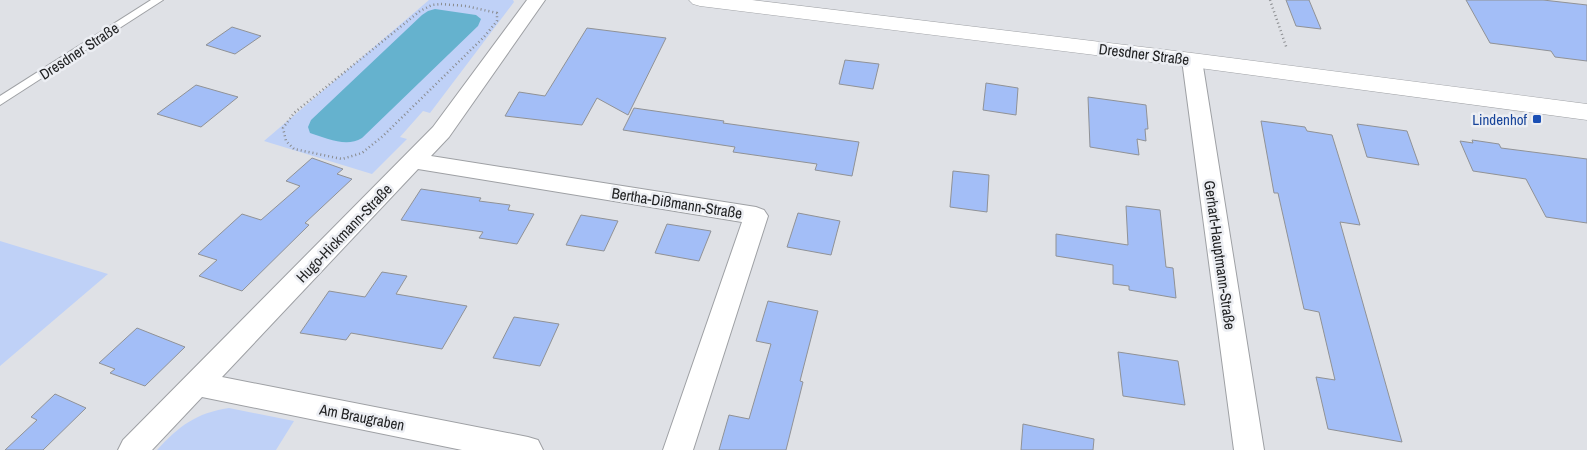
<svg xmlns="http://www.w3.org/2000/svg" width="1587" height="450" viewBox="0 0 1587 450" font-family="'Archivo Narrow',sans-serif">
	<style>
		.green { fill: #bfd1f7 }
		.water { fill: #65b2ce }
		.building { fill: #a3bef7; stroke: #909296 }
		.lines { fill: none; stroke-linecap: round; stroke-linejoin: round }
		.service-casing { stroke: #9ea0a4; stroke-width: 2 }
		.minor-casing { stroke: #9ea0a4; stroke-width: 2 }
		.secondary-casing { stroke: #9ea0a4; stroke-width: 1 }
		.path { stroke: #898b8e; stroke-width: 2.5; stroke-dasharray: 1 3; stroke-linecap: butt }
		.service { fill: #fff; fill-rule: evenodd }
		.minor { fill: #fff; fill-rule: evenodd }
		.secondary { fill: #fff; fill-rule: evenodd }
		.transit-dot { fill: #1a4fb4; stroke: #eceef3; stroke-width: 2 }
		.labels { text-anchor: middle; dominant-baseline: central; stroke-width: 5; stroke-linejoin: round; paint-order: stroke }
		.street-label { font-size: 15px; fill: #212223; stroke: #eceef3 }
		.transit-label { font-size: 15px; fill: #164399; stroke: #eceef3; text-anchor: end }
	</style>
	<rect width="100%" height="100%" fill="#dfe1e6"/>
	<path class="green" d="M 429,0 L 513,0 L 514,2 L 430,113 L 423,111 L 400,137 L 407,139 L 372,174 L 264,141 Z
		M 0,241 L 108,274 L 0,366 Z
		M 229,408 L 294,421 L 276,450 L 157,450 C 179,426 196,413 229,408 Z"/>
	<path class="water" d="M 435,9 L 476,15 L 481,19 L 478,26 L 362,138 C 346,148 327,138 310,133 L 308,127 L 311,120 L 422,15 L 428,11 Z"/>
	<path class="building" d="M 1286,0 L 1309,0 L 1321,29 L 1296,26 Z
		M 1466,0 L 1543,0 L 1587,5 L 1587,61 L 1555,57 L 1551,51 L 1490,43 Z
		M 232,27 L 261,36 L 235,54 L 206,45 Z
		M 587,28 L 666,38 L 628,115 L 597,98 L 582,125 L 505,116 L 519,92 L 545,96 Z
		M 845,60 L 879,64 L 873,89 L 839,84 Z
		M 986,83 L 1018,88 L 1016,115 L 983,110 Z
		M 196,85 L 238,97 L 201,127 L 157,114 Z
		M 1088,97 L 1146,105 L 1148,129 L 1145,129 L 1146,141 L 1137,139 L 1139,155 L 1090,147 Z
		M 634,108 L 724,121 L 723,123 L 859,142 L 852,176 L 815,170 L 817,164 L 733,152 L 735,147 L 623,130 Z
		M 1261,121 L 1305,127 L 1307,131 L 1332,135 L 1360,225 L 1340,222 L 1402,442 L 1328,429 L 1316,377 L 1335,380 L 1319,312 L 1304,309 L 1278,193 L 1274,193 Z
		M 1357,124 L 1407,131 L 1419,165 L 1367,157 Z
		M 1472,140 L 1499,144 L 1501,148 L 1587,159 L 1587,223 L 1546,217 L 1526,179 L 1473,171 L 1460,141 L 1473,143 Z
		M 312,158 L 343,169 L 337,174 L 352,179 L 305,223 L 309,225 L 242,291 L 199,276 L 217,260 L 198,254 L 242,214 L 261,220 L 300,186 L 286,181 Z
		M 953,171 L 989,175 L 987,212 L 950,207 Z
		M 421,189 L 481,198 L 479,201 L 510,205 L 508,210 L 534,214 L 517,244 L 479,238 L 483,232 L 401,220 Z
		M 1126,206 L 1160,210 L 1166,267 L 1173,268 L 1176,298 L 1129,290 L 1129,286 L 1113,284 L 1113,265 L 1056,256 L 1056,234 L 1128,245 Z
		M 798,213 L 840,221 L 831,255 L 787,247 Z
		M 581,215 L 618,221 L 604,251 L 566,245 Z
		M 667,224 L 711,231 L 699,261 L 655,253 Z
		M 382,272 L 407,276 L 396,294 L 467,306 L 442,349 L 351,333 L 346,340 L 300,333 L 329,291 L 365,297 Z
		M 768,301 L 818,311 L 800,381 L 803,382 L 786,450 L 719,450 L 729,415 L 749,419 L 771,344 L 756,341 Z
		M 514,317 L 559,324 L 540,366 L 493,358 Z
		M 137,328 L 185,347 L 145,386 L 110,373 L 115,369 L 99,363 Z
		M 1118,352 L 1178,361 L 1185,405 L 1123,396 Z
		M 55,394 L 86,408 L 43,450 L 5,450 L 37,420 L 31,417 Z
		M 1023,424 L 1094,439 L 1093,450 L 1021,450 Z"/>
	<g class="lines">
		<g class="service-casing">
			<path id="service" d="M 151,0 L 163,0 L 0,105 L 0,96 Z"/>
		</g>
		<g class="minor-casing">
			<path id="minor" d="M 527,0 L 545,0 L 449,137 L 431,156 L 756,207 L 764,210 L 768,216 L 693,450 L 663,450 L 742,222 L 418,169 L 222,377 L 528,437 L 538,440 L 543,450 L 462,450 L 202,397 L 152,450 L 118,450 L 123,440 L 433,127 Z
				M 1192,54 L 1199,56 L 1202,60 L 1264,450 L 1234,450 L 1182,60 L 1185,56 Z"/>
		</g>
		<g class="secondary-casing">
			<path id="secondary" d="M 689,0 L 752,0 L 1192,53 L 1587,104 L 1587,120 L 1192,67 L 700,6 L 693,4 Z"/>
		</g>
		<path class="path" d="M 1270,0 L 1287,49
			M 441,4 L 466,6 L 497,13 L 497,21 L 484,37 L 383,136 L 362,153 L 342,159 L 294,149 L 286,141 L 283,128 L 294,113 L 420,11 L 432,5 Z"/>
		<use href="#service" class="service"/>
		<use href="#minor" class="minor"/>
		<use href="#secondary" class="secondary"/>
	</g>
	<rect class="transit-dot" x="1532" y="114" width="10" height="10" rx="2.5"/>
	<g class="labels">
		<g class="street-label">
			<text transform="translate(79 51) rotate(-33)">Dresdner Straße</text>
			<text transform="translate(1144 54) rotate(7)">Dresdner Straße</text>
			<text transform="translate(677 203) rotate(9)">Bertha-Dißmann-Straße</text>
			<text transform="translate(344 233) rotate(-46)">Hugo-Hickmann-Straße</text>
			<text transform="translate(1220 255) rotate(82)">Gerhart-Hauptmann-Straße</text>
			<text transform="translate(362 417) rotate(11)">Am Braugraben</text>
		</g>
		<g class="transit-label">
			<text x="1527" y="119">Lindenhof</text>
		</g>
	</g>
</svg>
